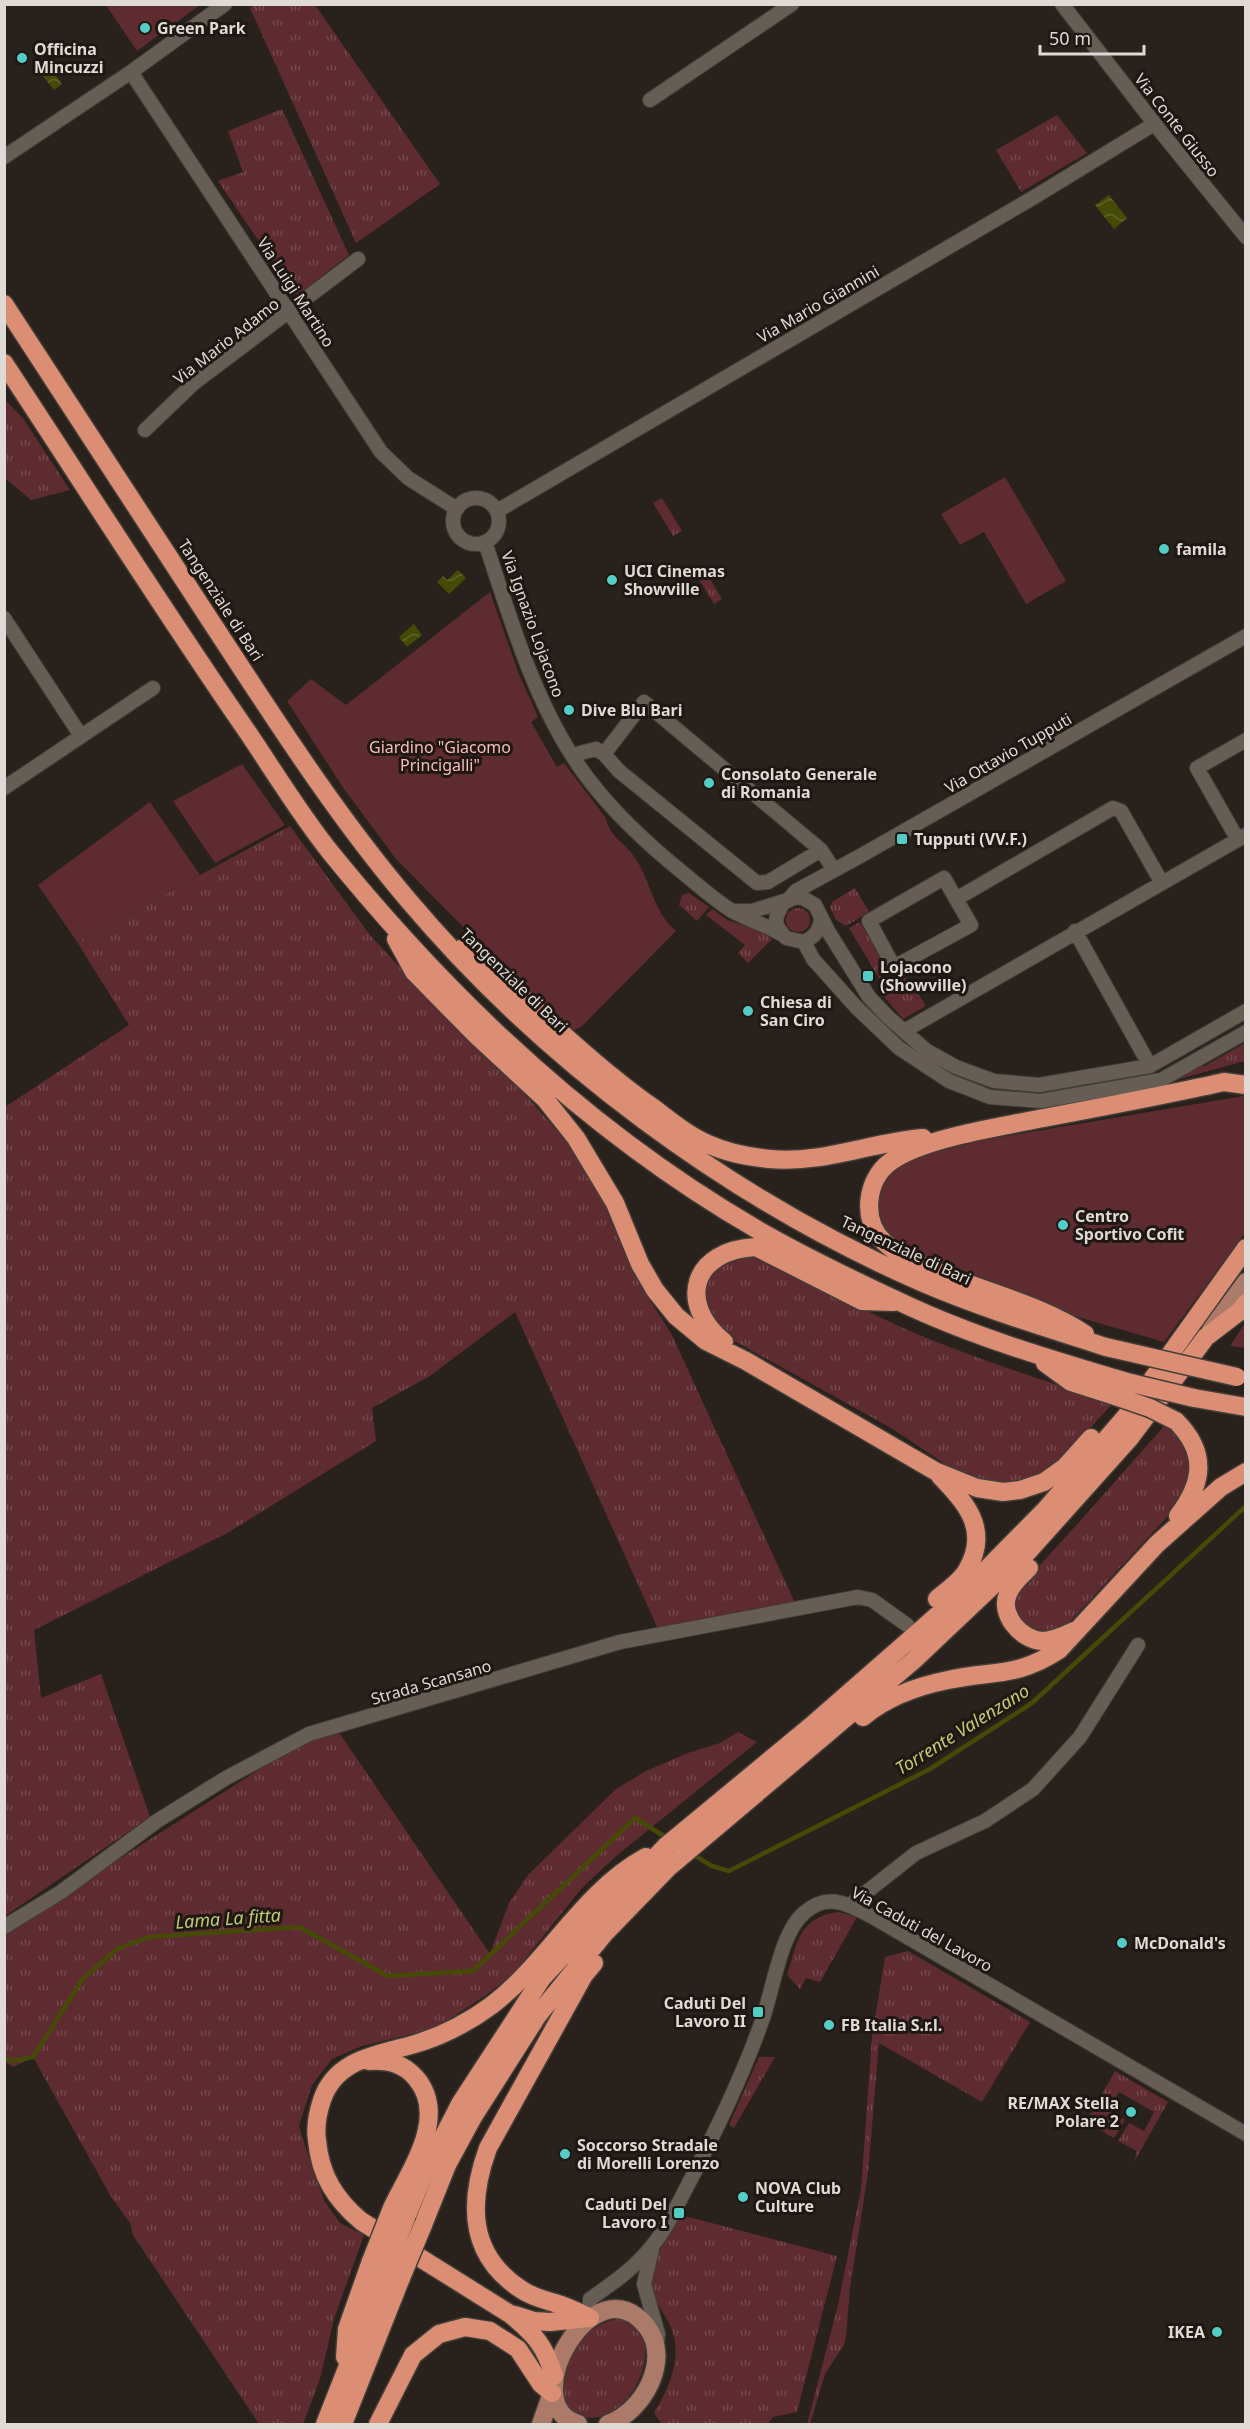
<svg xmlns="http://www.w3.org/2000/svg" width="1250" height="2429" viewBox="0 0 1250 2429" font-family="'Noto Sans',sans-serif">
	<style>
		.grass { fill: url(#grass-tufts) }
		.green { fill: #5e2b31 }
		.water { fill: url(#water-waves) }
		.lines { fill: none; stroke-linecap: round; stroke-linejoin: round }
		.stream { stroke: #454b07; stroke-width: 4.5 }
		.minor-casing { stroke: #423d38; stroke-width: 16 }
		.major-casing { stroke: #423d38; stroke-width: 21 }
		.highway-casing { stroke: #423d38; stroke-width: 21 }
		.minor { stroke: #665d55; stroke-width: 14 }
		.major { stroke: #ac7a68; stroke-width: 18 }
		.highway { stroke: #db8e74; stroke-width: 18 }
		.highway-bridge-casing { stroke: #423d38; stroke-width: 21; stroke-linecap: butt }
		.highway-bridge { stroke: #db8e74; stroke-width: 18 }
		.poi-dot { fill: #54cdc7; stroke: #1f1812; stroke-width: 2 }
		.labels { text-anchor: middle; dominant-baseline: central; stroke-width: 6; stroke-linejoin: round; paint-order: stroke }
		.poi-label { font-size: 16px; font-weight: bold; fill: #dfdad6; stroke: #1f1812; text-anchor: start }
		.street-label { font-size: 16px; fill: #dfdad6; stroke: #1f1812 }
		.park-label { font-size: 16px; fill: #f8bcbf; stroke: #1f1812 }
		.water-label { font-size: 18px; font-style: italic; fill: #bfcb71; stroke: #1f1812 }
	</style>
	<defs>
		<pattern id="grass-tufts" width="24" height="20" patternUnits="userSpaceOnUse" patternTransform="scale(1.5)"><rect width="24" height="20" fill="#5e2b31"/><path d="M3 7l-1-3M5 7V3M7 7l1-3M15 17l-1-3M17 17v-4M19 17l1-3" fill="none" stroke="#75494e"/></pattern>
		<pattern id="water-waves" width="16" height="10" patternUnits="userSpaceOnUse" patternTransform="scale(1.5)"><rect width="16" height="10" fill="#454b07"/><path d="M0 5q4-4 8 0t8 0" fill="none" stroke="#5f642a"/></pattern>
	</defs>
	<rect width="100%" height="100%" fill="#29211b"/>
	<path class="grass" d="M 254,5 L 315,5 L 440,184 L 356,243 L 250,8 Z
		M 282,109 L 349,255 L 296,296 L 218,181 L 243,172 L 228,131 Z
		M 1057,115 L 1087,153 L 1021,192 L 996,150 Z
		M 5,400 L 23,418 L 70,490 L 31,500 L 5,478 Z
		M 662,498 L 682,531 L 673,536 L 653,503 Z
		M 702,566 L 722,599 L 714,604 L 694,571 Z
		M 290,826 L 370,935 L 440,1011 L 507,1074 L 583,1160 L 606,1202 L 649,1299 L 671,1333 L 796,1605 L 658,1629 L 515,1312 L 430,1376 L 372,1408 L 376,1441 L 229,1532 L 34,1630 L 41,1698 L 101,1674 L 150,1817 L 5,1916 L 5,1107 L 129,1025 L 77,942 Z
		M 855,888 L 869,912 L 846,926 L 836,920 L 830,907 L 832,902 Z
		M 689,893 L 709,907 L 697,921 L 679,905 L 682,895 Z
		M786 920a12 12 0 1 1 24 0a12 12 0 1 1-24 0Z
		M 712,909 L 727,920 L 760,931 L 772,939 L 748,963 L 738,953 L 745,945 L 706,915 Z
		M 860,922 L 890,974 L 880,980 L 849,928 Z
		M 902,972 L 913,992 L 916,990 L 926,1006 L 903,1019 L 880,992 L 880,984 Z
		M 1245,1043 L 1245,1061 L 1165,1083 L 1202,1065 L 1203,1067 Z
		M 759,1254 C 809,1281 858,1308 910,1331 C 976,1359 1045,1381 1113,1403 L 1065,1456 L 1041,1474 L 1027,1481 L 994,1484 L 962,1475 L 891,1428 L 729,1338 L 715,1326 L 704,1300 L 708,1276 L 724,1260 Z
		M 1245,1323 L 1245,1348 L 1230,1346 Z
		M 1165,1425 L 1175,1431 L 1188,1450 L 1192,1473 L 1177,1506 L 1063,1629 L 1053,1633 L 1034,1633 L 1020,1622 L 1014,1604 L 1019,1588 L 1082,1519 Z
		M 338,1731 L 490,1954 L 509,1903 L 528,1875 L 616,1789 L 646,1771 L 688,1753 L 720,1743 L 738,1732 L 757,1742 L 615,1857 L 581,1889 L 513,1974 L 486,1995 L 436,2028 L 362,2046 L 332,2059 L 312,2085 L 299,2126 L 313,2171 L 325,2202 L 340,2223 L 364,2235 L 334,2319 L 320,2379 L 303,2424 L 259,2424 L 133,2235 L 130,2223 L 110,2195 L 33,2057 L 13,2067 L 5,2062 L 5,1932 L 310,1737 Z
		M 838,1912 L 857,1917 L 820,1982 L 806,1978 L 800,1989 L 787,1975 C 797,1943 799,1917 838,1912 Z
		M 908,1951 L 1030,2022 L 982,2102 L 879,2043 L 868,2173 L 850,2288 L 846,2336 L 844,2345 L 825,2374 L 810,2424 L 807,2424 L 838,2305 L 861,2189 L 872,2037 L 885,1957 Z
		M 759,2057 L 775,2057 L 734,2128 L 729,2125 Z
		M 1115,2071 L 1168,2102 L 1134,2162 L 1137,2151 L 1118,2141 L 1129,2123 L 1144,2131 L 1154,2112 L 1119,2092 L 1108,2111 L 1125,2120 L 1114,2138 L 1086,2122 Z
		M 681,2215 L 837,2256 L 797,2412 L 773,2417 L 768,2424 L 662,2424 L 655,2415 L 655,2411 C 671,2385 684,2353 669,2323 C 663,2312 653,2299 651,2286 C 647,2262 670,2235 681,2215 Z
		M 618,2319 C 674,2327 634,2428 584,2417 C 547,2409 568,2354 585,2336 C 594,2327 605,2321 618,2319 Z"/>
	<path class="green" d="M 106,5 L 200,5 L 137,51 Z
		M 1005,477 L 1066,581 L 1026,604 L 984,532 L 960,545 L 941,514 Z
		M 490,592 L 519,674 L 538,717 L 531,722 L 557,767 L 564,763 L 606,818 C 609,836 623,841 633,855 C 651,879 652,911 676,931 L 581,1027 L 568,1033 L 396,859 L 344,789 L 287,701 L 311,679 L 346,705 Z
		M 242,764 L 285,825 L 215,863 L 173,801 Z
		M 150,802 L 200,875 L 77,942 L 38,885 Z
		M 1243,1096 L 1245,1096 L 1245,1233 L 1164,1342 L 1064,1313 L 965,1276 L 890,1240 L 878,1218 L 876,1196 L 887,1175 L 911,1158 L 983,1140 Z"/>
	<path class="water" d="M 50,68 L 62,84 L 54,90 L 41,74 Z
		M 1109,195 L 1127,218 L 1114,229 L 1095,205 Z
		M 458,570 L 466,578 L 449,594 L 437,582 L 443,576 L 447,580 Z
		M 414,624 L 422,635 L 407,647 L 399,637 Z"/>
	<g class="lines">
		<path class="stream" d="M 692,1854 L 712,1866 L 729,1871 L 930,1769 L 1032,1703 L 1246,1506
			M 4,2058 L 12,2061 L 33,2057 L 82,1980 L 117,1949 L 149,1937 L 299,1927 L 388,1976 L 473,1971 L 635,1818 L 667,1838"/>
		<g class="minor-casing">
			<path id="minor" d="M 1062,4 L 1161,132 L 1246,237
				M 131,72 L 381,452 L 408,478 L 457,509
				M 650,100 L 792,4
				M 4,157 L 131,72 L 225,4
				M 145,430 L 194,383 L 358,259
				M453 521a23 23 0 1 1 46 0a23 23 0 1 1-46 0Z
				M 497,511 L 1031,199 L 1154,124
				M 485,542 C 509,614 531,692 573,757 C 599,798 634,832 671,863 C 691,879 710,897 732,911 C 748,920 766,925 781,934
				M 4,618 L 81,736
				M 604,754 L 644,702 L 821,850 L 834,870
				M 573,757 L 580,753 L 596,749 L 604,754 L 619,771 L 757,883 L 768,882 L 821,850
				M 4,788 L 153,688
				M 1238,840 L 1197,768 L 1246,740
				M 944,878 L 971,925 L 894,967 L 869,921 Z
				M 956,899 L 1113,808 L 1121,811 L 1162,883
				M 733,911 L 752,911 L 788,900 L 796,891 L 862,855 L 1246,636
				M 821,918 C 820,930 815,937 804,942 L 786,938 L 778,928 L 776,922 L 777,915 L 783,903 L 796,897 L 803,898 L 815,905 L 828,931 L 869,997 L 888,1017 L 927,1051 L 956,1067 L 994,1081 L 1039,1085 L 1150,1066 L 1246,1011
				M 1075,931 L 1150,1066
				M 804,942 L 813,959 L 857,1008 L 899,1048 L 949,1081 L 990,1097 L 1041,1101 L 1161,1080 L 1246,1032
				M 904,1031 L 1246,835
				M 850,1905 L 916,1853 L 985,1821 L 1033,1789 L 1080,1737 L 1138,1645
				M 4,1927 L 61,1892 L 157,1821 L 226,1778 L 309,1734 L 620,1642 L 858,1597 L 872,1600 L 907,1625
				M 652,2249 L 644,2284 L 658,2334 L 657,2343
				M 590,2318 L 590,2299 C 613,2283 635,2268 652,2246 C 668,2227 679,2201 691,2179 C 718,2127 744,2073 763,2018 C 773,1989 781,1932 804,1913 C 828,1892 847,1904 871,1916 L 1246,2134"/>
		</g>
		<g class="major-casing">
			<path id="major" d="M 1211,1330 L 1246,1282
				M 541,2424 L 552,2393
				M 578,2424 C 513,2405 594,2259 647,2327 C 672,2360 643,2412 608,2424"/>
		</g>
		<g class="highway-casing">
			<path id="highway" d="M 4,304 C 73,409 141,515 210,620 C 273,716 335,814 409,901 C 544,1061 729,1198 921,1282 C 981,1308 1044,1327 1106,1347
				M 4,363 C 83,483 160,605 242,724 C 271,766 298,812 331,853 C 451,1001 592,1134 758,1230 C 803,1256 851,1279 898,1301 C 971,1336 1049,1359 1127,1382
				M 396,939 L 414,972 L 477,1036 L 545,1099 L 576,1138 L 615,1203 L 640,1264 L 655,1290 L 676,1316 L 706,1341 L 746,1361 L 935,1471 L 977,1488 L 1003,1492 L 1020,1490 L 1044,1482 L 1065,1467 L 1091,1438
				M 464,947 C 529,1000 586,1061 655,1109 C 672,1122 689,1136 708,1144 C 727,1153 750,1157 770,1159 C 823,1164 872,1142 923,1138
				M 1085,1334 C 1044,1307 993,1294 948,1276 C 926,1267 901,1258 884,1242 C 861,1221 866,1180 890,1162 C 921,1139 994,1128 1033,1120 C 1097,1108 1161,1096 1224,1082 L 1246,1085
				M 724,1342 C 676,1302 693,1250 756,1247 L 862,1301 L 894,1302
				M 1045,1363 L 1071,1382 L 1118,1397
				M 1194,1398 L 1246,1407
				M 1176,1421 C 1207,1452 1204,1482 1178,1516
				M 1029,1568 C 1021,1576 1012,1583 1008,1594 C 999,1614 1021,1640 1042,1641 C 1053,1641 1063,1636 1074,1631
				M 937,1599 C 946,1591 961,1581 967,1570 C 990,1530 967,1504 940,1476
				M 863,1717 C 887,1697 918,1686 948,1680 C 994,1670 1016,1678 1059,1650 L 1157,1544 L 1221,1487 L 1246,1472
				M 369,2061 C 388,2060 403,2063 416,2078 C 449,2117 410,2170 392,2208
				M 407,2215 L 424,2174 L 460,2104 L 542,1978 L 666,1846 L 811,1726 L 915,1635 L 967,1589 L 1045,1510 L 1126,1416 L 1246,1248
				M 423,2225 L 447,2165 L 473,2117 L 538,2015 L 604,1934 L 668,1868 L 913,1661 L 1025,1555 L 1129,1439 L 1206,1337 L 1240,1311 L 1246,1303
				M 515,2315 L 534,2321 L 550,2322 L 588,2318
				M 590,2318 C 583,2314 576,2311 569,2308 C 553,2301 537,2300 522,2290 C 468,2255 468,2203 488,2148 L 584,1975 L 594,1963
				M 345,2357 L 347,2329 L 371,2261
				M 554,2376 C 545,2345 534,2334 510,2314 L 361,2221 C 335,2199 320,2175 317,2140 C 315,2127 318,2112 322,2100 C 336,2058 379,2055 415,2044 C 442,2036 469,2022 492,2005 C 549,1961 582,1892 646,1857
				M 325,2424 L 386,2269
				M 343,2424 L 401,2278
				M 378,2424 L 413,2355 L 439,2334 L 465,2327 L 490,2331 L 518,2349 L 541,2384 L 552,2393"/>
		</g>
		<use href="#minor" class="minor"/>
		<use href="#major" class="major"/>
		<use href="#highway" class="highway"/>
		<g class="highway-bridge-casing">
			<path id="highway-bridge" d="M 1106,1347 L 1237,1377
				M 1127,1382 L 1194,1398
				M 1118,1397 L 1150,1408 L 1176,1421
				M 371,2261 L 392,2208
				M 386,2269 L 407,2215
				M 401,2278 L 423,2225"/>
		</g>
		<use href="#highway-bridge" class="highway-bridge"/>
	</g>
	<g class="poi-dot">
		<circle cx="145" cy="28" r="6"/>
		<circle cx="22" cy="58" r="6"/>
		<circle cx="1164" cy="549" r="6"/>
		<circle cx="612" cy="580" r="6"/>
		<circle cx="569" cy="710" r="6"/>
		<circle cx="709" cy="783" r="6"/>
		<rect x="896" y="833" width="12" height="12" rx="3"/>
		<rect x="862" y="970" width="12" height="12" rx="3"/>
		<circle cx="748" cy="1011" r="6"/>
		<circle cx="1063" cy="1225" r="6"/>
		<circle cx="1122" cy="1943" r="6"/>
		<rect x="752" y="2006" width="12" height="12" rx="3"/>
		<circle cx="829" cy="2025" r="6"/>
		<circle cx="1131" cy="2112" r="6"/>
		<circle cx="565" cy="2154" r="6"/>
		<circle cx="743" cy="2197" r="6"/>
		<rect x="673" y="2207" width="12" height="12" rx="3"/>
		<circle cx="1217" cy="2332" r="6"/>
	</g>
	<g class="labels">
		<g class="poi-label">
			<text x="157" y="28">Green Park</text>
			<text x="34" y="49">Officina<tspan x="34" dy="18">Mincuzzi</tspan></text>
			<text x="1176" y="549">famila</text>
			<text x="624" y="571">UCI Cinemas<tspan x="624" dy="18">Showville</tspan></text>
			<text x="581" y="710">Dive Blu Bari</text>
			<text x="721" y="774">Consolato Generale<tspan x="721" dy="18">di Romania</tspan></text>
			<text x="914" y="839">Tupputi (VV.F.)</text>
			<text x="880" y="967">Lojacono<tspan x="880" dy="18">(Showville)</tspan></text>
			<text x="760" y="1002">Chiesa di<tspan x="760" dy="18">San Ciro</tspan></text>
			<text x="1075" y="1216">Centro<tspan x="1075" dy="18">Sportivo Cofit</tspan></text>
			<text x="1134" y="1943">McDonald's</text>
			<text x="746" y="2003" text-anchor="end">Caduti Del<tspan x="746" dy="18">Lavoro II</tspan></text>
			<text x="841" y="2025">FB Italia S.r.l.</text>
			<text x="1119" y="2103" text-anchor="end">RE/MAX Stella<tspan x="1119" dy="18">Polare 2</tspan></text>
			<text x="577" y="2145">Soccorso Stradale<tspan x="577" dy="18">di Morelli Lorenzo</tspan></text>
			<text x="755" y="2188">NOVA Club<tspan x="755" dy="18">Culture</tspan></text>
			<text x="667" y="2204" text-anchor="end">Caduti Del<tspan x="667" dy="18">Lavoro I</tspan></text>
			<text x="1205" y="2332" text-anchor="end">IKEA</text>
		</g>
		<g class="street-label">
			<text transform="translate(1177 125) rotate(52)">Via Conte Giusso</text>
			<text transform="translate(296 292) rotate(57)">Via Luigi Martino</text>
			<text transform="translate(818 304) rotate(-30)">Via Mario Giannini</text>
			<text transform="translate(226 341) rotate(-38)">Via Mario Adamo</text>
			<text transform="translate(221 600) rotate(57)">Tangenziale di Bari</text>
			<text transform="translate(533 624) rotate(70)">Via Ignazio Lojacono</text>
			<text transform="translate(1008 753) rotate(-30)">Via Ottavio Tupputi</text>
			<text transform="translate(514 980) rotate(44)">Tangenziale di Bari</text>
			<text transform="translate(906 1250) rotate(25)">Tangenziale di Bari</text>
			<text transform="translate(431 1682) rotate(-16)">Strada Scansano</text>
			<text transform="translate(922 1929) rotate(29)">Via Caduti del Lavoro</text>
		</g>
		<g class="park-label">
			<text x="440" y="747">Giardino "Giacomo<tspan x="440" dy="18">Princigalli"</tspan></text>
		</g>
		<g class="water-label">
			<text transform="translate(962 1729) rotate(-32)">Torrente Valenzano</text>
			<text transform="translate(228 1918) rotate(-4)">Lama La fitta</text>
		</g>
	</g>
	<rect width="1250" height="2429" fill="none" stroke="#dfdad6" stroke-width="12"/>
	<path d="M1040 45v9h104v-9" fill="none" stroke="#dfdad6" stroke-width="3"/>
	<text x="1049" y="45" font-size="18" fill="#dfdad6" stroke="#1f1812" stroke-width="4.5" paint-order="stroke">50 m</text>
</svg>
